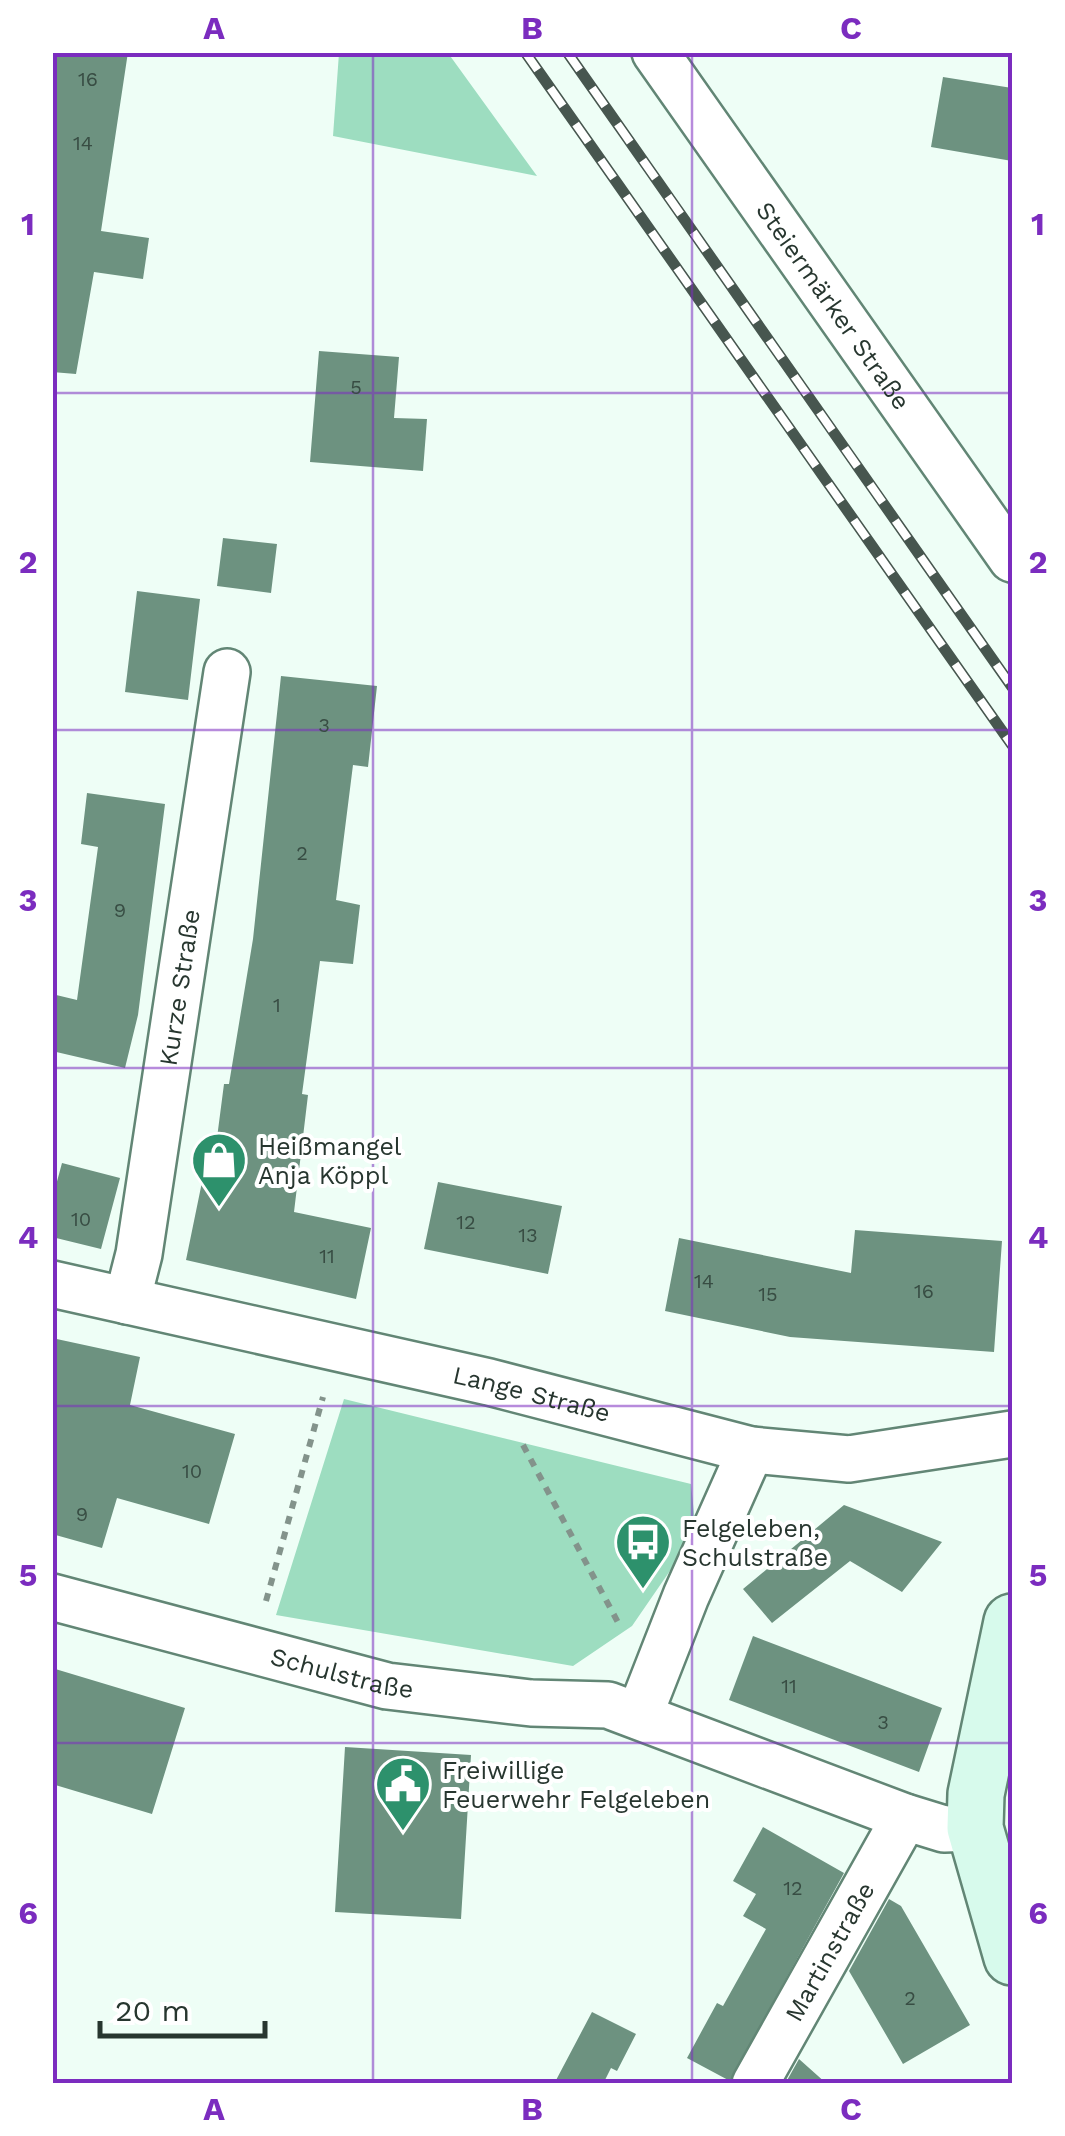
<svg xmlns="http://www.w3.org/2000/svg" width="1065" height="2136" viewBox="0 0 1065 2136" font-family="'Work Sans',sans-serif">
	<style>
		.green { fill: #9dddc0 }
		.building { fill: #6d9280 }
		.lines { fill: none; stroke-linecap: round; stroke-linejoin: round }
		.street-casing { stroke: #628675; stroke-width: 50 }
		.secondary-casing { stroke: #628675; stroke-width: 60 }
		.path { stroke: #83938b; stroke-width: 6; stroke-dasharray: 8 8; stroke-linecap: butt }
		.street { stroke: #fff; stroke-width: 45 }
		.secondary { stroke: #d7faec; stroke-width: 55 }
		.rail-casing { stroke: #47564f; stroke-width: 11 }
		.rail { stroke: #fff; stroke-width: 8; stroke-dasharray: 22; stroke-linecap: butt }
		.grid { fill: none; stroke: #7b2cbf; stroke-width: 2.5; stroke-opacity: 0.55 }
		.labels { text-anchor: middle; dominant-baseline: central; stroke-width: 8; stroke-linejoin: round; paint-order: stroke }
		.number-label { font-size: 20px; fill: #384d43 }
		.street-label { font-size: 25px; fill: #27362f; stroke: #fff }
		.poi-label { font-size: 25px; fill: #27362f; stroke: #fff; text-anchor: start }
		.neatline { fill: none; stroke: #7b2cbf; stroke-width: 4 }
		.grid-label { font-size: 32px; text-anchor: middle; font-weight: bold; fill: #7b2cbf }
	</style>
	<rect width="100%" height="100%" fill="#eefef6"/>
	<path class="green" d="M 339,53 L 448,53 L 537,176 L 333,136 Z
		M 344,1399 L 691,1484 L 696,1533 L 632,1626 L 573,1666 L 276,1615 Z"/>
	<path class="building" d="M 52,52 L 128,52 L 101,231 L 149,238 L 143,279 L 94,272 L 76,374 L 52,372 Z
		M 943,77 L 1012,88 L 1012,161 L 931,147 Z
		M 319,351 L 399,357 L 394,418 L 427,419 L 423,471 L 310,462 Z
		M 223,538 L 277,544 L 271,593 L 217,586 Z
		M 137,591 L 200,599 L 188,700 L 125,692 Z
		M 281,676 L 377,686 L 368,767 L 353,765 L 336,900 L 360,905 L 353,964 L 320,961 L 302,1094 L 308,1095 L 294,1212 L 371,1228 L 356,1299 L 186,1260 L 202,1182 L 211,1184 L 224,1084 L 229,1084 L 253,939 Z
		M 87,793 L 165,804 L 138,1015 L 125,1068 L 52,1051 L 52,994 L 77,1000 L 98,847 L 81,844 Z
		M 62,1163 L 120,1178 L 101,1249 L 52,1237 L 52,1200 Z
		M 438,1182 L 562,1206 L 548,1274 L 424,1249 Z
		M 855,1230 L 1002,1241 L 994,1352 L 790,1337 L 665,1311 L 679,1238 L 851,1273 Z
		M 52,1338 L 140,1357 L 130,1405 L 235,1434 L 209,1524 L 117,1498 L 102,1548 L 52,1534 Z
		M 844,1505 L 942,1542 L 902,1592 L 850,1561 L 772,1623 L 743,1589 Z
		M 753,1636 L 942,1708 L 919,1772 L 729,1700 Z
		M 52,1668 L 185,1708 L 152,1814 L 52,1784 Z
		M 345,1747 L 471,1755 L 461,1919 L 335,1912 Z
		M 763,1827 L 844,1873 L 730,2081 L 687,2058 L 717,2003 L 723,2006 L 766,1929 L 743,1916 L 756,1894 L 733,1881 Z
		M 889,1899 L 901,1906 L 970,2025 L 903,2064 L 849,1971 Z
		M 592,2012 L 636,2034 L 617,2071 L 611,2068 L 603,2084 L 554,2084 Z
		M 799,2059 L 827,2084 L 785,2084 Z"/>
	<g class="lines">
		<g class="street-casing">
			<g id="street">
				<path id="s1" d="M 655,52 L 1012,559"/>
				<path id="s2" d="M 52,1284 L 489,1382 L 751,1450 L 849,1459 L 1012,1434"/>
				<path id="s3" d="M 127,1301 L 139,1254 L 227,672"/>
				<path id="s4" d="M 52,1597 L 387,1686 L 531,1703 L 608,1705 L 905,1817 L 944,1829 L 975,1828"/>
				<path d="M 639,1716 L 686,1596 L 751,1450"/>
				<path id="s5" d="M 755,2084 L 905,1817"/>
			</g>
		</g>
		<g class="secondary-casing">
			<path id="secondary" d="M 1012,1622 L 976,1794 L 975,1828 L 1012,1957"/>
		</g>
		<path class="path" d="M 523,1445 L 621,1628
			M 266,1601 L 323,1397"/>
		<use href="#street" class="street"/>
		<use href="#secondary" class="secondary"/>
		<g class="rail-casing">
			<path id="rail" d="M 525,52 L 1012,745
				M 567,52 L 1012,687"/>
		</g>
		<use href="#rail" class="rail"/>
	</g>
	<path class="grid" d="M 373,52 L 373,2084M 692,52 L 692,2084M 52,393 L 1012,393M 52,730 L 1012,730M 52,1068 L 1012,1068M 52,1406 L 1012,1406M 52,1743 L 1012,1743"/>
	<defs>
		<g id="shop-pin" transform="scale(2.875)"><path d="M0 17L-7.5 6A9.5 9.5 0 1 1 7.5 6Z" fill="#2d916c" stroke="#fff"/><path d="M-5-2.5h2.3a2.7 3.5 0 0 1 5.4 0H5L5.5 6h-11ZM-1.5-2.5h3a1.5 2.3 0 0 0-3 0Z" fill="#fff"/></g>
		<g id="bus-pin" transform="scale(2.875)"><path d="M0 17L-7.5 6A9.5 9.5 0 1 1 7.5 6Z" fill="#2d916c" stroke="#fff"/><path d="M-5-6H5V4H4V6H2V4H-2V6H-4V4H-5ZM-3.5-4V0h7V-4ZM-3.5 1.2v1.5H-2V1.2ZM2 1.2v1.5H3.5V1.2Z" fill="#fff"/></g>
		<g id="civic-pin" transform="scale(2.875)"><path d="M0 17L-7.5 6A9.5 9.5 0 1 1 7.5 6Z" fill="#2d916c" stroke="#fff"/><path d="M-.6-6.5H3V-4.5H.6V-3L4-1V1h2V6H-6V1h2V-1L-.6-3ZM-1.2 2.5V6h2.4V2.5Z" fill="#fff"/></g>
	</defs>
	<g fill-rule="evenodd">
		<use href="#shop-pin" x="219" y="1160"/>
		<use href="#bus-pin" x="643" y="1542"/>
		<use href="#civic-pin" x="403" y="1784"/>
	</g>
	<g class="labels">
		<g class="number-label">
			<text x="88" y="79">16</text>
			<text x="83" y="143">14</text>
			<text x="356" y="387">5</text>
			<text x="324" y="725">3</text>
			<text x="302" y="853">2</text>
			<text x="120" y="910">9</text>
			<text x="277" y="1005">1</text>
			<text x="81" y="1219">10</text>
			<text x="466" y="1222">12</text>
			<text x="528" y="1235">13</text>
			<text x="327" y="1256">11</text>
			<text x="704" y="1281">14</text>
			<text x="924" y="1291">16</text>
			<text x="768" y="1294">15</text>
			<text x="192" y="1471">10</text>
			<text x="82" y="1514">9</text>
			<text x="789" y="1686">11</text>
			<text x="883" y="1722">3</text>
			<text x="793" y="1888">12</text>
			<text x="910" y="1998">2</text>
		</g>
		<g class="street-label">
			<text stroke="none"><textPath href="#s1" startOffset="310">Steiermärker Straße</textPath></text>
			<text stroke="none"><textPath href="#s3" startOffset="318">Kurze Straße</textPath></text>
			<text stroke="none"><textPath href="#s2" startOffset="492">Lange Straße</textPath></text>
			<text stroke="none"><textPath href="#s4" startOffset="300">Schulstraße</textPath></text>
			<text stroke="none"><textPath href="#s5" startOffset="152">Martinstraße</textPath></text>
		</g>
		<g class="poi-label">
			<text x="258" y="1146">Heißmangel<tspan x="258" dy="29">Anja Köppl</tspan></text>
			<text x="682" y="1528">Felgeleben,<tspan x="682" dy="29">Schulstraße</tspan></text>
			<text x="442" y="1770">Freiwillige<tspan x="442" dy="29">Feuerwehr Felgeleben</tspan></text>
		</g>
	</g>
	<rect width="1065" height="2136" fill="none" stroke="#ffffff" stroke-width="110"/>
	<path d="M100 2021v15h165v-15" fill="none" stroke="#27362f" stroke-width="5"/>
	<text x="115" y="2021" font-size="30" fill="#27362f" stroke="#ffffff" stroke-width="8" paint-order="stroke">20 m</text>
	<rect x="55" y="55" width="955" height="2026" class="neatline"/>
	<g class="grid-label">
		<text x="214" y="39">A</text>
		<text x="532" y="39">B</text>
		<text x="851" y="39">C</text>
		<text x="28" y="235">1</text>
		<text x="1038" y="235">1</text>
		<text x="28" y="573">2</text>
		<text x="1038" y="573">2</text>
		<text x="28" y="911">3</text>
		<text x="1038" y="911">3</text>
		<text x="28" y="1248">4</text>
		<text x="1038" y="1248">4</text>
		<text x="28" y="1586">5</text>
		<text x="1038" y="1586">5</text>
		<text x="28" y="1924">6</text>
		<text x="1038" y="1924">6</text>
		<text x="214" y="2120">A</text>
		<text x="532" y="2120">B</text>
		<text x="851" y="2120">C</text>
	</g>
</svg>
